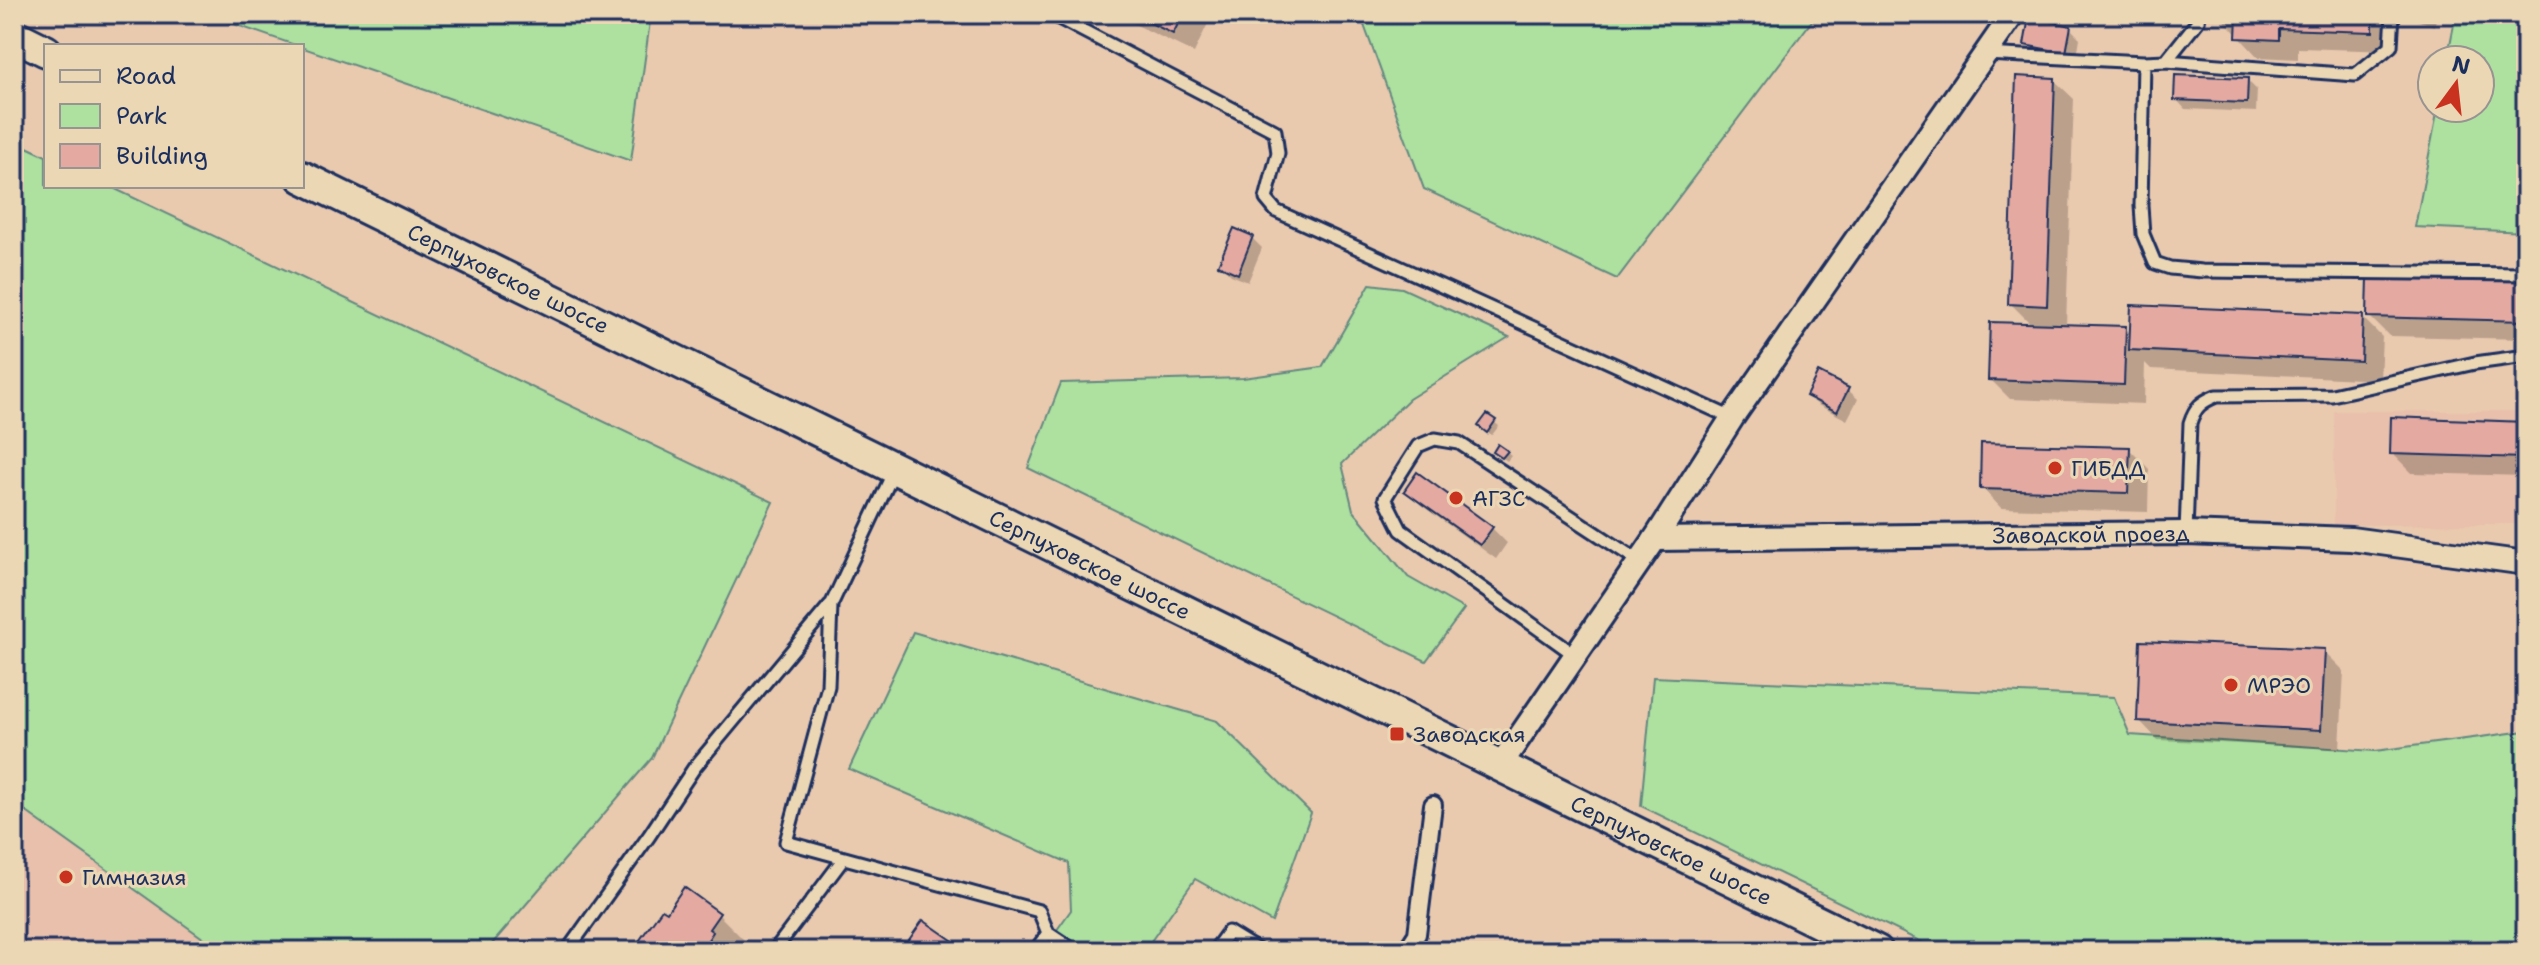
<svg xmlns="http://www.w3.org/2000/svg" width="2540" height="965" viewBox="0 0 2540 965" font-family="'Shantell Sans',sans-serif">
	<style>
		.built { fill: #e8c0ab }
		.green { fill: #aee0a0; stroke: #64887f; stroke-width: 2 }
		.shadow { fill: #0003 }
		.building { fill: #e4aaa1; stroke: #1b2f5e; stroke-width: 2 }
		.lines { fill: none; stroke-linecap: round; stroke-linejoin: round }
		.service-casing { stroke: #1b2f5e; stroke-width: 17 }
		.pedestrian-casing { stroke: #1b2f5e; stroke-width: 22 }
		.minor-casing { stroke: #1b2f5e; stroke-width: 28 }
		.secondary-casing { stroke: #1b2f5e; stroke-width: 36 }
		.service { stroke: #ecd7b5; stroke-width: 11 }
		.pedestrian { stroke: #ecd7b5; stroke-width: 16 }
		.minor { stroke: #ecd7b5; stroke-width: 22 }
		.secondary { stroke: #ecd7b5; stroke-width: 30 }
		.poi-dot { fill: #c8321e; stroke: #ecd7b5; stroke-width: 3 }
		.labels { text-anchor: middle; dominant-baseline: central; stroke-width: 6; stroke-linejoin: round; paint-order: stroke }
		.street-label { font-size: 22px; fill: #1b2f5e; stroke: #ecd7b5 }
		.poi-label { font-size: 22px; fill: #1b2f5e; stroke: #ecd7b5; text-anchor: start }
	</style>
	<rect width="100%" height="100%" fill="#eacaaf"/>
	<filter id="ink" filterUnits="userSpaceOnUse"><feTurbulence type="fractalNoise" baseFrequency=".0125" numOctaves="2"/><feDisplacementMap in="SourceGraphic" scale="16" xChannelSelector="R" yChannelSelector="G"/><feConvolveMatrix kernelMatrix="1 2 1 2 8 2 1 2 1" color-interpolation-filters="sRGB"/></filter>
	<g filter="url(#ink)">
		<path class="built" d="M 2334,411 L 2526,411 L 2526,524 L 2334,525 Z
			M 14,803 L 221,951 L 14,951 Z"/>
		<path class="green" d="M 205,14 L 651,14 L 631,161 Z
			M 1360,14 L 1817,14 L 1617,279 L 1424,189 Z
			M 2456,14 L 2526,14 L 2526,232 L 2415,227 L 2438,108 L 2480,108 L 2480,60 L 2447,60 Z
			M 14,141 L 46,156 L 46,186 L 109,186 L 773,502 L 652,758 L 486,951 L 221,951 L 14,803 Z
			M 1370,284 L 1402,288 L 1509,337 L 1409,399 L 1342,464 L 1353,510 L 1408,577 L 1464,609 L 1426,661 L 1028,468 L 1061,383 L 1243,378 L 1322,367 Z
			M 913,632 L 1217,721 L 1311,813 L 1272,922 L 1195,879 L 1144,951 L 1042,951 L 1071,910 L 1069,863 L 849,769 Z
			M 1653,677 L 2114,697 L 2130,735 L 2375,751 L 2526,731 L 2526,951 L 1940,951 L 1641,806 Z"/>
		<path class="shadow" d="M 1114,14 L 1207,14 L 1211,17 L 1194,53 Z
			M 2218,14 L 2393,14 L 2392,51 L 2298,48 L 2298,59 L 2258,57 Z
			M 2409,14 L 2438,14 L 2434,26 L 2414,19 Z
			M 2070,28 L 2080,38 L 2076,62 L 2036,54 L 2026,44 Z
			M 2054,80 L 2074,99 L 2066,326 L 2125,328 L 2131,334 L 2362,317 L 2382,337 L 2380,380 L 2151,369 L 2145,363 L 2144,404 L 2010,399 L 1990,379 L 2032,325 L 2010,303 Z
			M 2247,80 L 2257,90 L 2256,112 L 2185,109 L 2176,99 Z
			M 1252,238 L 1262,248 L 1248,282 L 1231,275 L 1221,265 Z
			M 2526,282 L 2526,339 L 2389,336 L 2369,316 Z
			M 1848,390 L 1858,399 L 1847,420 L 1818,405 L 1808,396 Z
			M 1494,422 L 1499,426 L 1492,435 L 1484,430 Z
			M 2526,424 L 2526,476 L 2412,473 L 2392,453 Z
			M 2129,449 L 2149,469 L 2148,512 L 2001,508 L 1982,488 Z
			M 1506,452 L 1511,456 L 1507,461 L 1500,456 Z
			M 1407,491 L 1492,528 L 1507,543 L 1496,559 L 1421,505 Z
			M 2324,651 L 2344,671 L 2340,749 L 2158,740 L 2139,720 Z
			M 684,890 L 719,915 L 755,951 L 638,951 Z"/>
		<path class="building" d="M 1132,14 L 1183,14 L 1173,34 Z
			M 2217,14 L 2373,14 L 2373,32 L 2279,29 L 2279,40 L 2236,38 L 2237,16 Z
			M 2029,17 L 2071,26 L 2066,53 L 2024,45 Z
			M 2175,75 L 2248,78 L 2247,103 L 2174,100 Z
			M 2016,76 L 2055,78 L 2047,306 L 2008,304 Z
			M 1234,228 L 1253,236 L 1238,274 L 1218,265 Z
			M 2368,276 L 2526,280 L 2526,321 L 2367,317 Z
			M 2131,305 L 2363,315 L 2361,361 L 2129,350 Z
			M 1990,322 L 2126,326 L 2124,385 L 1988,380 Z
			M 1818,372 L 1849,388 L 1837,412 L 1806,396 Z
			M 1487,414 L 1496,420 L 1487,433 L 1478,426 Z
			M 2391,417 L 2526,422 L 2526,458 L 2390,454 Z
			M 1981,443 L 2130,447 L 2128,493 L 1980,489 Z
			M 1498,444 L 1508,451 L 1502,458 L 1493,452 Z
			M 1417,472 L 1493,527 L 1480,545 L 1404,491 Z
			M 2140,641 L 2325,649 L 2321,730 L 2137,721 Z
			M 684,887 L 720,913 L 709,929 L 713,932 L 701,951 L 636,951 L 640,946 L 637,944 L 662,909 L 667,912 Z
			M 923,920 L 959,945 L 955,951 L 894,951 L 901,941 L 906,944 Z"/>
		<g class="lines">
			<g class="service-casing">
				<path id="service" d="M 1051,14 L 1275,131 L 1278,153 L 1266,199 L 1276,211 L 1732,418
					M 1985,54 L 2144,62 L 2166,61 L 2198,21 L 2199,14
					M 2166,61 L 2355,75 L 2391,46 L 2393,14
					M 2144,62 L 2141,206 L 2143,234 L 2155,263 L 2170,268 L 2202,271 L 2526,274
					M 894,471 L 831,605 L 828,686 L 786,842 L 1039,911 L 1048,933 L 1035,951
					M 2186,533 L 2190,423 C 2195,407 2201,402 2216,396 L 2332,395 L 2475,363 L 2526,356
					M 1575,655 L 1401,530 L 1385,498 L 1418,446 L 1435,439 L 1459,443 L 1640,562
					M 1048,933 L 1075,951
					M 567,951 L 649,836 L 694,768 L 830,605
					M 774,951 L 844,858
					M 1214,951 L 1228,932 L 1259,951"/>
			</g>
			<g class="pedestrian-casing">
				<path id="pedestrian" d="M 1406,951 L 1417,934 L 1433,805"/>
			</g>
			<g class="minor-casing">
				<g id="minor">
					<path id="s1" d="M 1655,539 L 2186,533 L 2351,539 L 2526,563"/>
					<path d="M 1499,767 L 1655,539 L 1732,418 L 2013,14"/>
				</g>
			</g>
			<g class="secondary-casing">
				<g id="secondary">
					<path d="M 14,35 L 46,51"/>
					<path id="s2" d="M 302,177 L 1877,951"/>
				</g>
			</g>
			<use href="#service" class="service"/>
			<use href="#pedestrian" class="pedestrian"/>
			<use href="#minor" class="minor"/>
			<use href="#secondary" class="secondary"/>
		</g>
	</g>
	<g class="poi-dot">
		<circle cx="2055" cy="468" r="8"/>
		<circle cx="1456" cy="498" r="8"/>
		<circle cx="2231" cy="685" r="8"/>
		<rect x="1389" y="726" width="16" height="16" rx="4"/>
		<circle cx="66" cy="877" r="8"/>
	</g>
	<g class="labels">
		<g class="street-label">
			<text stroke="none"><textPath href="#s2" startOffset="230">Серпуховское шоссе</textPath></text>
			<text stroke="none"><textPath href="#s1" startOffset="436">Заводской проезд</textPath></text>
			<text stroke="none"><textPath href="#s2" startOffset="878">Серпуховское шоссе</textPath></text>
			<text stroke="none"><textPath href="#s2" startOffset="1526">Серпуховское шоссе</textPath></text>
		</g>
		<g class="poi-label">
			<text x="2071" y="468">ГИБДД</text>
			<text x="1472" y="498">АГЗС</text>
			<text x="2247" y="685">МРЭО</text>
			<text x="1413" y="734">Заводская</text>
			<text x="82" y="877">Гимназия</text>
		</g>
	</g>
	<rect width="2540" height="965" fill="none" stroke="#ecd7b5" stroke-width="48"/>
	<rect x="24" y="24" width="2492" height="917" fill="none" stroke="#1b2f5e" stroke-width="3" filter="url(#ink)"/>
	<rect x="44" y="44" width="260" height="144" fill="#ecd7b5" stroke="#989492" stroke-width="2"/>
	<rect x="60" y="70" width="40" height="12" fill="#ecd7b5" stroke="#989492" stroke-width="2"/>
	<text x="116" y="84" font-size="24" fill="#1b2f5e">Road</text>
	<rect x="60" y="104" width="40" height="24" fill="#aee0a0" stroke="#989492" stroke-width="2"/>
	<text x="116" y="124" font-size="24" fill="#1b2f5e">Park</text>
	<rect x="60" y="144" width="40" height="24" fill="#e4aaa1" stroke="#989492" stroke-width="2"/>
	<text x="116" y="164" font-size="24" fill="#1b2f5e">Building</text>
	<g transform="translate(2456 84) rotate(15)"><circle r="38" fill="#ecd7b5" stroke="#989492" stroke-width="2"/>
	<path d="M0-6L14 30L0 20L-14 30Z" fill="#c8321e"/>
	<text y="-12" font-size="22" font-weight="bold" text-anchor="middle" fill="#1b2f5e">N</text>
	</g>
</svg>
